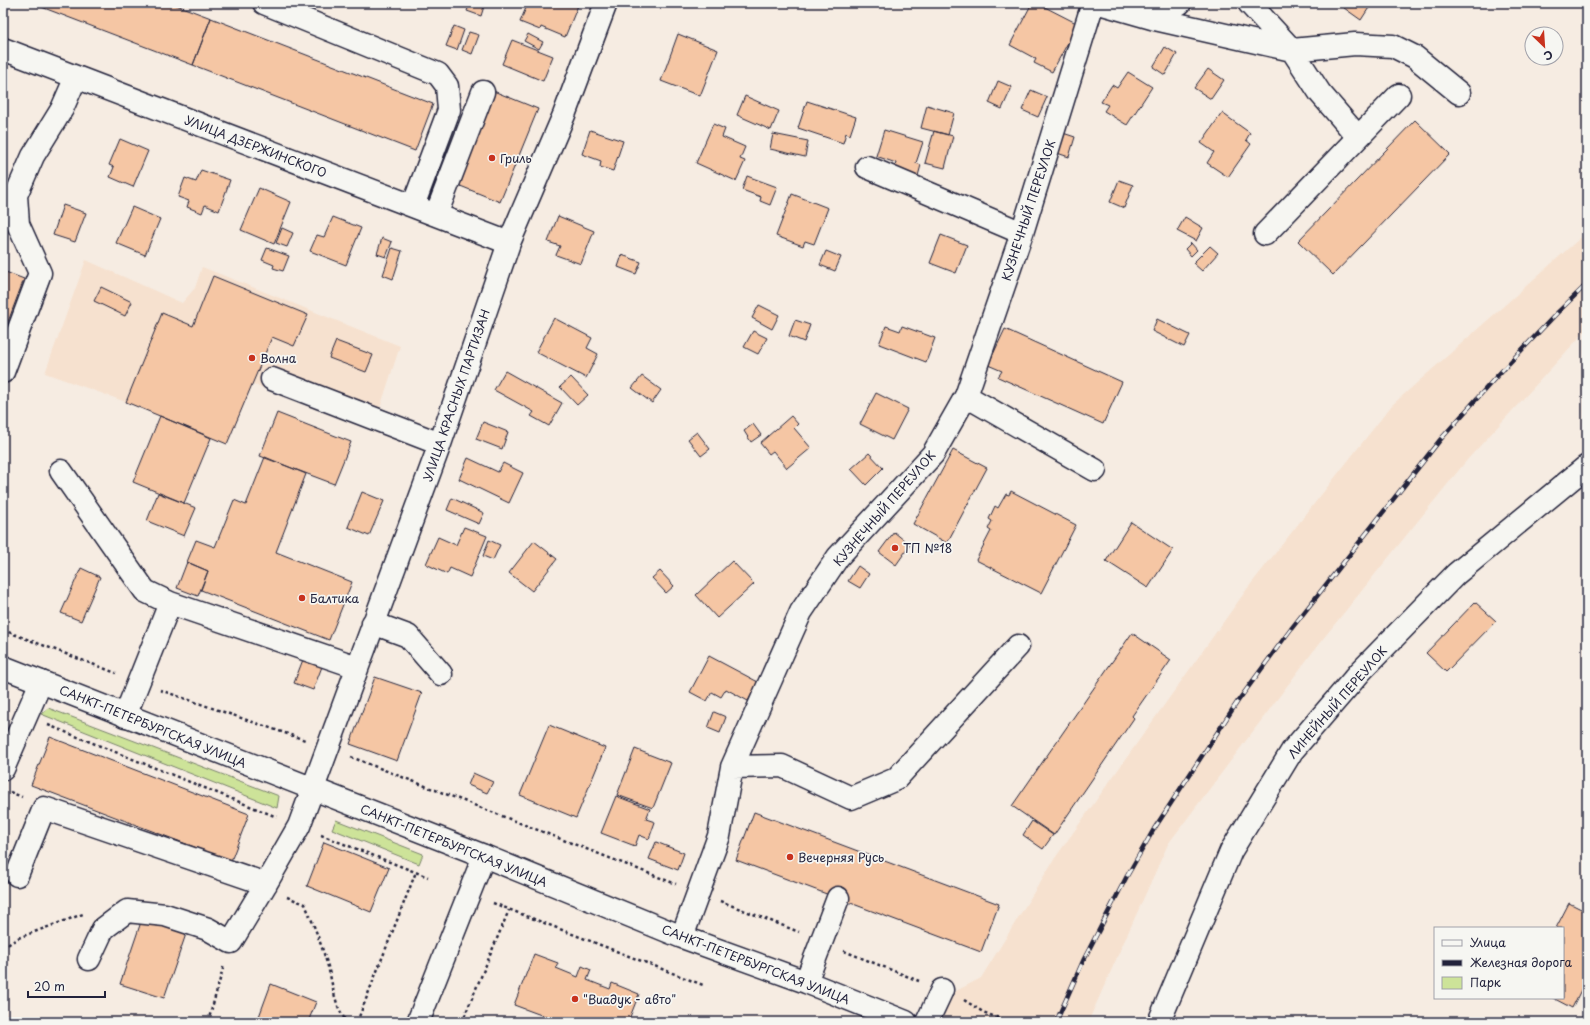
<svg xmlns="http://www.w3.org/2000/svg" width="1590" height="1025" viewBox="0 0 1590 1025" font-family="'Playpen Sans',sans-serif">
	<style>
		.built { fill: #f6e1cf }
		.green { fill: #cde399; stroke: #78826a }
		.building { fill: #f5c6a4; stroke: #22223b }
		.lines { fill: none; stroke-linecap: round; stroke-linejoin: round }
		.minor-casing { stroke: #22223b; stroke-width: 25 }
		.major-casing { stroke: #22223b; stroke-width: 25 }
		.path { stroke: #22223b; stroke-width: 2.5; stroke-dasharray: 3 3; stroke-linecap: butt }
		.minor { stroke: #f6f6f2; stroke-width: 22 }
		.major { stroke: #f6f6f2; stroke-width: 22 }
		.rail-casing { stroke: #22223b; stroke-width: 4.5 }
		.rail { stroke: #f6f6f2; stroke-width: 3; stroke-dasharray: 9; stroke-linecap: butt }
		.poi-dot { fill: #c8321e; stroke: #f6f6f2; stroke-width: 1.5 }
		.labels { text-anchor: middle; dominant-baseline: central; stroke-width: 3.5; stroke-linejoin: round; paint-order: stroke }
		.street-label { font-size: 12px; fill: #22223b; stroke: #f6f6f2 }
		.poi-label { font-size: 12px; fill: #22223b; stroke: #f6f6f2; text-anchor: start }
	</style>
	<rect width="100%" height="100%" fill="#f6ece2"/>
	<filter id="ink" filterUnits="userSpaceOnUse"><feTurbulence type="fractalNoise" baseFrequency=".025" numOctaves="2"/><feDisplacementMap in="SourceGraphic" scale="8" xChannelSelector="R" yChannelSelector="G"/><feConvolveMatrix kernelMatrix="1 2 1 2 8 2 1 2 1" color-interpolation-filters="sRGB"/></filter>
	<g filter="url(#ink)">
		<path class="built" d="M 1587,232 L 1587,329 L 1467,460 L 1318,645 L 1168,844 L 1088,1022 L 936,1022 L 956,991 L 981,978 L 1055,858 L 1247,589 L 1392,405 Z
			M 86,260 L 182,303 L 195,288 L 202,267 L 400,346 L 373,430 L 253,384 L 227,444 L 126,402 L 45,373 Z"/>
		<path class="green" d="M 48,708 L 279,796 L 277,808 L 41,714 Z
			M 336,820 L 423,854 L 419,864 L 332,829 Z"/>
		<path class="building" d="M 31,3 L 171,3 L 211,18 L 193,65 Z
			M 470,3 L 485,3 L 481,16 L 467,11 Z
			M 528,3 L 579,3 L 565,37 L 541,27 L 540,30 L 520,22 Z
			M 1032,3 L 1037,3 L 1078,24 L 1052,72 L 1034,63 L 1036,59 L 1010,45 Z
			M 1337,3 L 1372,3 L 1361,20 Z
			M 211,18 L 433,104 L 415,151 L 193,65 Z
			M 454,26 L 464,30 L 457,50 L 446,46 Z
			M 469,32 L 479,35 L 472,54 L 462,50 Z
			M 528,34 L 543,42 L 539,49 L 524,41 Z
			M 678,34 L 718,50 L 700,96 L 661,81 Z
			M 512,40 L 553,56 L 543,81 L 502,64 Z
			M 1165,47 L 1177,54 L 1165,75 L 1153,67 Z
			M 1208,69 L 1224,80 L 1211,99 L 1194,88 Z
			M 1128,72 L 1152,87 L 1127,125 L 1104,111 L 1108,105 L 1101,102 L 1112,85 L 1117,88 Z
			M 998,81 L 1012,87 L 1002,109 L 989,103 Z
			M 491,90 L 538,109 L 500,202 L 453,183 Z
			M 1031,90 L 1047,97 L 1038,117 L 1022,110 Z
			M 745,96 L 779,111 L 771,130 L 737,115 Z
			M 807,101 L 856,117 L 850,135 L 846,133 L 843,143 L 798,128 Z
			M 927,105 L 954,113 L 948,135 L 921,128 Z
			M 1222,113 L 1250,133 L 1246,140 L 1251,144 L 1228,177 L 1207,163 L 1214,152 L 1201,143 Z
			M 1415,120 L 1450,154 L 1333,275 L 1298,241 Z
			M 713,124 L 725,129 L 722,137 L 745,147 L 740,159 L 745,161 L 736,181 L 696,163 Z
			M 590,130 L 623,141 L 613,171 L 600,167 L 601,161 L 582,154 Z
			M 884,130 L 923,142 L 916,163 L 921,165 L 918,176 L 894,169 L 896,163 L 876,156 Z
			M 934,131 L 953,136 L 945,168 L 925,163 Z
			M 1063,133 L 1075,137 L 1069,157 L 1057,153 Z
			M 773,134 L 808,141 L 805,157 L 770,149 Z
			M 120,139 L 148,151 L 133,187 L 110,177 L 114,167 L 109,165 Z
			M 201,170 L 230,180 L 219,211 L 205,205 L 202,213 L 187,207 L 189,201 L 178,197 L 185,178 L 196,182 Z
			M 747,176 L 777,187 L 770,205 L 760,201 L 761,197 L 742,190 Z
			M 1119,180 L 1133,185 L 1124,208 L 1110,202 Z
			M 259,188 L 291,202 L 274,244 L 241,230 Z
			M 792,194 L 828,208 L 814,244 L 805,241 L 803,246 L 776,236 Z
			M 3,199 L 8,201 L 3,213 Z
			M 63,205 L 86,213 L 75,242 L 53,235 Z
			M 132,207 L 160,219 L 145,255 L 116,243 Z
			M 558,216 L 594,231 L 581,264 L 556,255 L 560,246 L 548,242 Z
			M 333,217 L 361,228 L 346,265 L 310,251 L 317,235 L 324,237 Z
			M 1185,217 L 1203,228 L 1196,241 L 1177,231 Z
			M 282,228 L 293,233 L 287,247 L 276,243 Z
			M 941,235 L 967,245 L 956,273 L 930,263 Z
			M 382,238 L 392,242 L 386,257 L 377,254 Z
			M 1191,243 L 1197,250 L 1191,256 L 1185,249 Z
			M 1210,246 L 1218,253 L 1202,271 L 1193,263 Z
			M 267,248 L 289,256 L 283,271 L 273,268 L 274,265 L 262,260 Z
			M 392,248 L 402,251 L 393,279 L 383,275 Z
			M 826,251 L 841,257 L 835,271 L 820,265 Z
			M 622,255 L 641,262 L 636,274 L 618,267 Z
			M 3,271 L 24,279 L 3,335 Z
			M 213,276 L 308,315 L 294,346 L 272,337 L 227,444 L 126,402 L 162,313 L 193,326 Z
			M 101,287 L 132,302 L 125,316 L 94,301 Z
			M 759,305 L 779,315 L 772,329 L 752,318 Z
			M 554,318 L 592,338 L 587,348 L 598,354 L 586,378 L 536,352 Z
			M 1157,319 L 1190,335 L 1184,347 L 1152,331 Z
			M 795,320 L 810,325 L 804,342 L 789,336 Z
			M 886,326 L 900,331 L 902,326 L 935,338 L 926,362 L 879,344 Z
			M 1005,329 L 1122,382 L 1103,424 L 998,377 L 1002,371 L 988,365 Z
			M 753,331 L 767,338 L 758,354 L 744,347 Z
			M 336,341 L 373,355 L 366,372 L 329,358 Z
			M 505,371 L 562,403 L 549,426 L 531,416 L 534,412 L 494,390 Z
			M 642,376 L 661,390 L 652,403 L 632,388 Z
			M 571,377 L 588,395 L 577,405 L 560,387 Z
			M 876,393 L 908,409 L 892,440 L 860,424 Z
			M 277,413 L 351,442 L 334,484 L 260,456 Z
			M 160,416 L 211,438 L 184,503 L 133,482 Z
			M 791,416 L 798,424 L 794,428 L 811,448 L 787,468 L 773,451 L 769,454 L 760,443 Z
			M 483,422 L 508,432 L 502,449 L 476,439 Z
			M 753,424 L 761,435 L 751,442 L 744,431 Z
			M 697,432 L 710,449 L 701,456 L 688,439 Z
			M 953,450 L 987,468 L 947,543 L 913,524 Z
			M 869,453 L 883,468 L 866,485 L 851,469 Z
			M 265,457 L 306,474 L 276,552 L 352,582 L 329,640 L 201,590 L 208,571 L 187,562 L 196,540 L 215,547 L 234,500 L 246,505 Z
			M 468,458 L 498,472 L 503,463 L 523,473 L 509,503 L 459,479 Z
			M 1011,491 L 1076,525 L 1041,593 L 976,560 L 991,531 L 988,529 L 992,521 L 989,519 L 995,506 L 998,508 L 1006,494 L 1009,495 Z
			M 362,492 L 384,501 L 369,536 L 348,527 Z
			M 158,493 L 196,508 L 184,536 L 147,521 Z
			M 452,498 L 484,513 L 479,524 L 447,510 Z
			M 1131,522 L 1173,550 L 1148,588 L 1106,561 Z
			M 464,527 L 487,536 L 470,577 L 450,568 L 447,574 L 426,564 L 438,537 L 456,545 Z
			M 894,532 L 910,545 L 896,565 L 879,552 Z
			M 489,540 L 500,545 L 493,560 L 483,556 Z
			M 534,541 L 557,559 L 532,591 L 509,573 Z
			M 732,561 L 754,584 L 717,618 L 696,595 Z
			M 187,562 L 208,571 L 198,596 L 177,588 Z
			M 858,566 L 869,574 L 860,588 L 848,581 Z
			M 81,568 L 100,577 L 81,621 L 61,613 Z
			M 660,571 L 674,586 L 666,593 L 652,578 Z
			M 1475,602 L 1496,621 L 1446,672 L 1426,653 Z
			M 1132,633 L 1171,660 L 1132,716 L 1134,718 L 1054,835 L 1012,806 Z
			M 709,656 L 758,682 L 748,701 L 726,689 L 721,697 L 712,692 L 707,701 L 690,692 Z
			M 304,657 L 323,664 L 313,690 L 294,683 Z
			M 375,677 L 422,693 L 397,761 L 350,744 Z
			M 714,712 L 726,717 L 720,733 L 708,728 Z
			M 549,725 L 605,748 L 576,818 L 520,795 Z
			M 50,737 L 249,814 L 231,861 L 31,785 Z
			M 635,749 L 671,763 L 653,808 L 617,795 Z
			M 473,773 L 493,782 L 487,793 L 468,785 Z
			M 616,796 L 650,809 L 646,819 L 655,822 L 649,839 L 639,835 L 635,846 L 601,833 Z
			M 754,812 L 999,904 L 981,952 L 736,860 Z
			M 1032,821 L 1053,835 L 1043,849 L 1023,835 Z
			M 324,842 L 389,868 L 371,912 L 307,886 Z
			M 656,842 L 684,853 L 678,870 L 649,859 Z
			M 1569,903 L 1587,912 L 1587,978 L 1572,1008 L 1553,998 L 1563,998 L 1563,928 L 1556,928 Z
			M 142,919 L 186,934 L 164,998 L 120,984 Z
			M 534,954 L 558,963 L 556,968 L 578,977 L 582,966 L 591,970 L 587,980 L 610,989 L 612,983 L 639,994 L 628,1022 L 560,1022 L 514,1005 Z
			M 271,984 L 316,1002 L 308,1022 L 257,1022 Z"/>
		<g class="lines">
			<g class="minor-casing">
				<path id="minor" d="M 264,3 L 438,74 L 447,86 L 449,110 L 413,206
					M 1099,3 L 1155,19 L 1292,50 L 1355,44 L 1393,46 L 1415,57 L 1459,93
					M 1249,3 L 1292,50 L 1320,93 L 1358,137
					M 1155,19 L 1180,3
					M 3,49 L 509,243
					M 867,167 L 1022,233
					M 436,215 L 483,92
					M 1265,234 L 1399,95
					M 3,372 L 40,273 L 18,224 L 16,195 L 33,156 L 62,109 L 76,77
					M 272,379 L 440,444
					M 966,396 L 1095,470
					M 61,471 L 145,591 L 170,603 L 357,667
					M 373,623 L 408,636 L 441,674
					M 125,716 L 170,603
					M 732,767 L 782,766 L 851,798 L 896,779 L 1018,646
					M 3,769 L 41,682
					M 484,856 L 682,937 L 806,982 L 906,1022
					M 17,875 L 44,808 L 266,884
					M 682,937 L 719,836 L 732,767 L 801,612 L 838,557 L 933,454 L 966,396 L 1022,233 L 1093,3
					M 89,959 L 103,929 L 127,911 L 165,915 L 208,929 L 231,942 L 264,887 L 299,826 L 440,444 L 509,243 L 564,115 L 606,3
					M 806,982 L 838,898
					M 927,1022 L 942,990
					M 1159,1022 L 1231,851 L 1292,751 L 1361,671 L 1456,574 L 1587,466"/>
			</g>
			<g class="major-casing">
				<path id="major" d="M 3,667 L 484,856 L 418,1022"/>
			</g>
			<path class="path" d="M 3,630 L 116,673
				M 160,690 L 305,740
				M 48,725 L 277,817
				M 351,757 L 676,884
				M 10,792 L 22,797
				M 321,835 L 428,877
				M 287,897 L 305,904 C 313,923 320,941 326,960 C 333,981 333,1005 347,1022
				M 720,901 L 799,932
				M 493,903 L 703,985
				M 3,948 L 18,938 L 83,914
				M 844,951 L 919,981
				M 964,1000 L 983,1012 L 1008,1022
				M 308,1021 L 310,1022
				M 208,1022 L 224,965
				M 357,1022 L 416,872
				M 462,1022 L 509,910"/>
			<use href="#minor" class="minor"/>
			<use href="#major" class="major"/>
			<g class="rail-casing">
				<path id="rail" d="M 1056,1022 L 1084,959 L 1127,876 L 1154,829 L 1238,701 L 1291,629 L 1440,440 L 1497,376 L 1558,312 L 1587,284"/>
			</g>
			<use href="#rail" class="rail"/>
		</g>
	</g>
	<g class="poi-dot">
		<circle cx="492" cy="158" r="4"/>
		<circle cx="252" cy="358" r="4"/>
		<circle cx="895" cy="548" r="4"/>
		<circle cx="302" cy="598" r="4"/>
		<circle cx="790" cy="857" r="4"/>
		<circle cx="575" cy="999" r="4"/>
	</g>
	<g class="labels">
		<g class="street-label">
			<text transform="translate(256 146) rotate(21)">УЛИЦА ДЗЕРЖИНСКОГО</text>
			<text transform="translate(1028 210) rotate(-72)">КУЗНЕЧНЫЙ ПЕРЕУЛОК</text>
			<text transform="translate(456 395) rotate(-71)">УЛИЦА КРАСНЫХ ПАРТИЗАН</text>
			<text transform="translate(884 508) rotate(-49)">КУЗНЕЧНЫЙ ПЕРЕУЛОК</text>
			<text transform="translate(1337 702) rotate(-49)">ЛИНЕЙНЫЙ ПЕРЕУЛОК</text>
			<text transform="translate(153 726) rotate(22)">САНКТ-ПЕТЕРБУРГСКАЯ УЛИЦА</text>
			<text transform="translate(454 845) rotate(22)">САНКТ-ПЕТЕРБУРГСКАЯ УЛИЦА</text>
			<text transform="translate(756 964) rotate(21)">САНКТ-ПЕТЕРБУРГСКАЯ УЛИЦА</text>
		</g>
		<g class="poi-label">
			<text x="500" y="158">Гриль</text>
			<text x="260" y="358">Волна</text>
			<text x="903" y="548">ТП №18</text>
			<text x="310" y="598">Балтика</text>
			<text x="798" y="857">Вечерняя Русь</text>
			<text x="583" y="999">"Виадук - авто"</text>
		</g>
	</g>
	<rect width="1590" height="1025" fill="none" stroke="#f6f6f2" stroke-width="16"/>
	<rect x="8" y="8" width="1574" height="1009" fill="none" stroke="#22223b" stroke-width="1.5" filter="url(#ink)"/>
	<rect x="1434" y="927" width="130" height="72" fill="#f6f6f2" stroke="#a1a1a9"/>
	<rect x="1442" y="940" width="20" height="6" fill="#f6f6f2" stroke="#a1a1a9"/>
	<text x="1470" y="947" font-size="12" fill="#22223b">Улица</text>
	<rect x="1442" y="960" width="20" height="6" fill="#22223b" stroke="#a1a1a9"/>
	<text x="1470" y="967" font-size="12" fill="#22223b">Железная дорога</text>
	<rect x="1442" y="977" width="20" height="12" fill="#cde399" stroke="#a1a1a9"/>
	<text x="1470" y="987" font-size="12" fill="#22223b">Парк</text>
	<g transform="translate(1544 46) rotate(155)"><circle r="19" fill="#f6f6f2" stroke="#a1a1a9"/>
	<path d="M0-3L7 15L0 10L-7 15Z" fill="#c8321e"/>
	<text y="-6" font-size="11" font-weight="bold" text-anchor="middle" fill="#22223b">С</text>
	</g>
	<path d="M28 991v6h77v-6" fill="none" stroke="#22223b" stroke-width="2"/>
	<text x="34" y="991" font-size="12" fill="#22223b" stroke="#f6f6f2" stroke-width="3" paint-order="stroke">20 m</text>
</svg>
